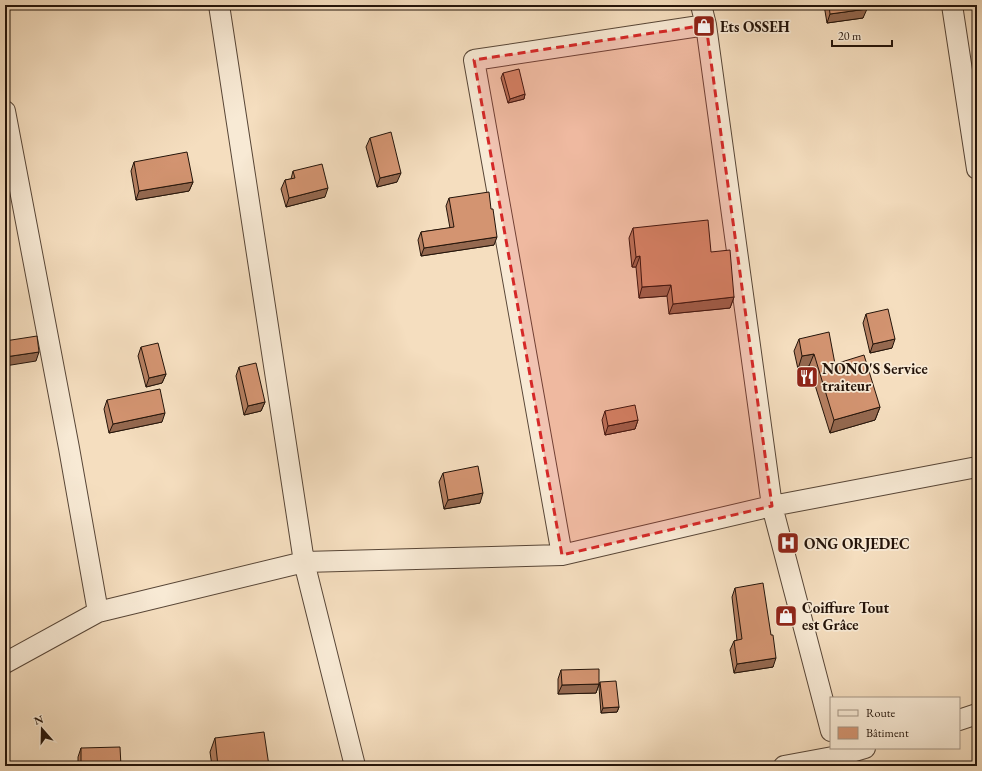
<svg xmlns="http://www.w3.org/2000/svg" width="982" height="771" viewBox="0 0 982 771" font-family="'EB Garamond',serif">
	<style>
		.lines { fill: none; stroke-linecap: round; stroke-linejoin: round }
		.minor-casing { stroke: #584637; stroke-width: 22 }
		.minor { stroke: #f8ead5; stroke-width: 20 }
		.wall { fill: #b57f61; stroke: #24140a }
		.shaded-wall { fill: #94684f; stroke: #24140a }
		.building { fill: #d39471; stroke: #24140a }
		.marked { fill: #d62828; fill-opacity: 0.2; stroke: #d62828; stroke-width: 3; stroke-dasharray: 8 5; stroke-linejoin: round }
		.labels { text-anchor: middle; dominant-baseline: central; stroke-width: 3.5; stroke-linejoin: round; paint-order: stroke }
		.poi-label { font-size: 15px; font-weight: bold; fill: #24140a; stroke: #f8ead5; text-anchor: start }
	</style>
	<rect width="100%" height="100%" fill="#f5debf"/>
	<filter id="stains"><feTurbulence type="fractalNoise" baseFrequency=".005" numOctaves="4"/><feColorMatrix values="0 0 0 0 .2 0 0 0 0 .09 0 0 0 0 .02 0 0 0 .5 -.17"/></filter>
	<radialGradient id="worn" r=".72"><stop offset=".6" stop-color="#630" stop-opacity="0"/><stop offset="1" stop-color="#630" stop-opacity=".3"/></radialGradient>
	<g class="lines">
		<g class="minor-casing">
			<path id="minor" d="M 219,5 L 304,562 L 562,555 L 772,506 L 977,467
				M 701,5 L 706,25 L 772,506 L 831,731
				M 952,5 L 977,169
				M 5,111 L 69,448 L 98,612
				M 562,555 L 474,60 L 706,25
				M 5,663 L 98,612 L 304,562 L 355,766
				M 959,720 L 977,714
				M 784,766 L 838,756 L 865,748"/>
		</g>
		<use href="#minor" class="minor"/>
	</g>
	<path class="wall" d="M 824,5 L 866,5 L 863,18 L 827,23 Z
		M 503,73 L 525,94 L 524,99 L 508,103 L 501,78 Z
		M 370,138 L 397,182 L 377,187 L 366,147 Z
		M 134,162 L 193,182 L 189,191 L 136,200 L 131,171 Z
		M 293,171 L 325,197 L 286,207 L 281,189 L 285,180 L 291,179 Z
		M 449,198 L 494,245 L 421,256 L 418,240 L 421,232 L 450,228 L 446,206 Z
		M 633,228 L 711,252 L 734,297 L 730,308 L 669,314 L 667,296 L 639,298 L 636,267 L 632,267 L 629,238 Z
		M 866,314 L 892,348 L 870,353 L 863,323 Z
		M 799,339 L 835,364 L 880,407 L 875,420 L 830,433 L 809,366 L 798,369 L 794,351 Z
		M 141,347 L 166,374 L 162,383 L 146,387 L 138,356 Z
		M 239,367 L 265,402 L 261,411 L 244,415 L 236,376 Z
		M 107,400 L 162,422 L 109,433 L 104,409 Z
		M 605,411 L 638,420 L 635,429 L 605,435 L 602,420 Z
		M 443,473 L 480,503 L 444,509 L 439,482 Z
		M 977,518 L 977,535 L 975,524 Z
		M 735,588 L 771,635 L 773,667 L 734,673 L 730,650 L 734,641 L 737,640 L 732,597 Z
		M 561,670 L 599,684 L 596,693 L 558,694 L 558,679 Z
		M 600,682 L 619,707 L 617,712 L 601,713 L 599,687 Z
		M 215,738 L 269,766 L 212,766 L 210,752 Z
		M 81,748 L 121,766 L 78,766 L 78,757 Z"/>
	<path class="shaded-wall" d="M 867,9 L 863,18 L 827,23 L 830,14 Z
		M 525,94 L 524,99 L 508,103 L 510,99 Z
		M 401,173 L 397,182 L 377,187 L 380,178 Z
		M 193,182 L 189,191 L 136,200 L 139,191 Z
		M 328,188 L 325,197 L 286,207 L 289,198 Z
		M 497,237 L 494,245 L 421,256 L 424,248 Z
		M 640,256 L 636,267 L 632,267 L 636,257 Z
		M 671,285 L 667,296 L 639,298 L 642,287 Z
		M 734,297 L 730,308 L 669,314 L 673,304 Z
		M 895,339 L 892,348 L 870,353 L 873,344 Z
		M 39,352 L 36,361 L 5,366 L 5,357 Z
		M 814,354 L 809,366 L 798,369 L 802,356 Z
		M 166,374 L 162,383 L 146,387 L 149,378 Z
		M 265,402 L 261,411 L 244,415 L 248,406 Z
		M 880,407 L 875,420 L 830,433 L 834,420 Z
		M 165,413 L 162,422 L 109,433 L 113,424 Z
		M 638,420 L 635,429 L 605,435 L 608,426 Z
		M 483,493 L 480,503 L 444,509 L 448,500 Z
		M 776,658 L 773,667 L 734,673 L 737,664 Z
		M 599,684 L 596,693 L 558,694 L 562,685 Z
		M 619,707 L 617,712 L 601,713 L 603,708 Z"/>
	<path class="building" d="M 829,5 L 866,5 L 867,9 L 830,14 Z
		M 519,69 L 525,94 L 510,99 L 503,73 Z
		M 391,132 L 401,173 L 380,178 L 370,138 Z
		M 187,152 L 193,182 L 139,191 L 134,162 Z
		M 322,164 L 328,188 L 289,198 L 285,180 L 295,178 L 293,171 Z
		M 489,192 L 491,209 L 493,209 L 497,237 L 424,248 L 421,232 L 454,227 L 449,198 Z
		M 708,220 L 711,252 L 730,250 L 734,297 L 673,304 L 671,285 L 642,287 L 640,256 L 636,257 L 633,228 Z
		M 888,309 L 895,339 L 873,344 L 866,314 Z
		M 829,332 L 835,364 L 864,355 L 880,407 L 834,420 L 814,354 L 802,356 L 799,339 Z
		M 37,336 L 39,352 L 5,357 L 5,341 Z
		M 158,343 L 166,374 L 149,378 L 141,347 Z
		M 256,363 L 265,402 L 248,406 L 239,367 Z
		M 160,389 L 165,413 L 113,424 L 107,400 Z
		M 635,405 L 638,420 L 608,426 L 605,411 Z
		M 478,466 L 483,493 L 448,500 L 443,473 Z
		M 763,583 L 771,635 L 773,635 L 776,658 L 737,664 L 734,641 L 742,639 L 735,588 Z
		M 599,669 L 599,684 L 562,685 L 561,670 Z
		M 616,681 L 619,707 L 603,708 L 600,682 Z
		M 264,732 L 269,766 L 218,766 L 215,738 Z
		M 120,747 L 121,766 L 81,766 L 81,748 Z"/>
	<path class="marked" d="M 706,25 L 772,506 L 562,555 L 474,60 Z"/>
	<defs>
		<g id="shop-square" transform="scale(1.15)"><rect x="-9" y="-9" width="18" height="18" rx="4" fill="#8f2418" stroke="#f8ead5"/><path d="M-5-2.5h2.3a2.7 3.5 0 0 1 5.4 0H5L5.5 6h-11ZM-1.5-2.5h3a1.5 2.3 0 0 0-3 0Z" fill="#fff"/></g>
		<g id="restaurant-square" transform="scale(1.15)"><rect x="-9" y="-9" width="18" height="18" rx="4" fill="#8f2418" stroke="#f8ead5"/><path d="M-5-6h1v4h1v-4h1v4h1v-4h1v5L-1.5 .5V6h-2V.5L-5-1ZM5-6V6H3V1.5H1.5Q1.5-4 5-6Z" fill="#fff"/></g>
		<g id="hospital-square" transform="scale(1.15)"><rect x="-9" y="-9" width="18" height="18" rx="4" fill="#8f2418" stroke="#f8ead5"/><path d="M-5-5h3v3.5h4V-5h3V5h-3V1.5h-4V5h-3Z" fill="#fff"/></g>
	</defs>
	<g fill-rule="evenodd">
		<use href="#shop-square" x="704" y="26"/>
		<use href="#restaurant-square" x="807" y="377"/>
		<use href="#hospital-square" x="788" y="543"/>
		<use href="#shop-square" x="786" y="616"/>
	</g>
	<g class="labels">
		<g class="poi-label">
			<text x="720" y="26">Ets OSSEH</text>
			<text x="822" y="368">NONO'S Service<tspan x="822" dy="17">traiteur</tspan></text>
			<text x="804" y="543">ONG ORJEDEC</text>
			<text x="802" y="607">Coiffure Tout<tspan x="802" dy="17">est Grâce</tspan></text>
		</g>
	</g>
	<rect width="982" height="771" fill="none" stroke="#f5debf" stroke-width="20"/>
	<rect x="6" y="6" width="970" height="759" fill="none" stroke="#24140a" stroke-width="2"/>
	<rect x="10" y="10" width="962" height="751" fill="none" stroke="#24140a"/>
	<rect x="830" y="697" width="130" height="52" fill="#f8ead5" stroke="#a39484"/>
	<rect x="838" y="710" width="20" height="6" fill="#f8ead5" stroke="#a39484"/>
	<text x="866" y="717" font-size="12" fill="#24140a">Route</text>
	<rect x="838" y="727" width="20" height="12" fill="#d39471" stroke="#a39484"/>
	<text x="866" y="737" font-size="12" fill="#24140a">Bâtiment</text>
	<g transform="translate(42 729) rotate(340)" stroke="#f8ead5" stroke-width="3" paint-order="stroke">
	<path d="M0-3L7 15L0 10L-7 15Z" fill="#24140a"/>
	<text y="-6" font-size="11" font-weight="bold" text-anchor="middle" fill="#24140a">N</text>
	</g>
	<path d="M832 40v6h60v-6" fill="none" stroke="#24140a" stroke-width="2"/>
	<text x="838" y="40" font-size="12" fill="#24140a" stroke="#f8ead5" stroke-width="3" paint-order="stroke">20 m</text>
	<rect width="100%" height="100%" filter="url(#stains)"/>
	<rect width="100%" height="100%" fill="url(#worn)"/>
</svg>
